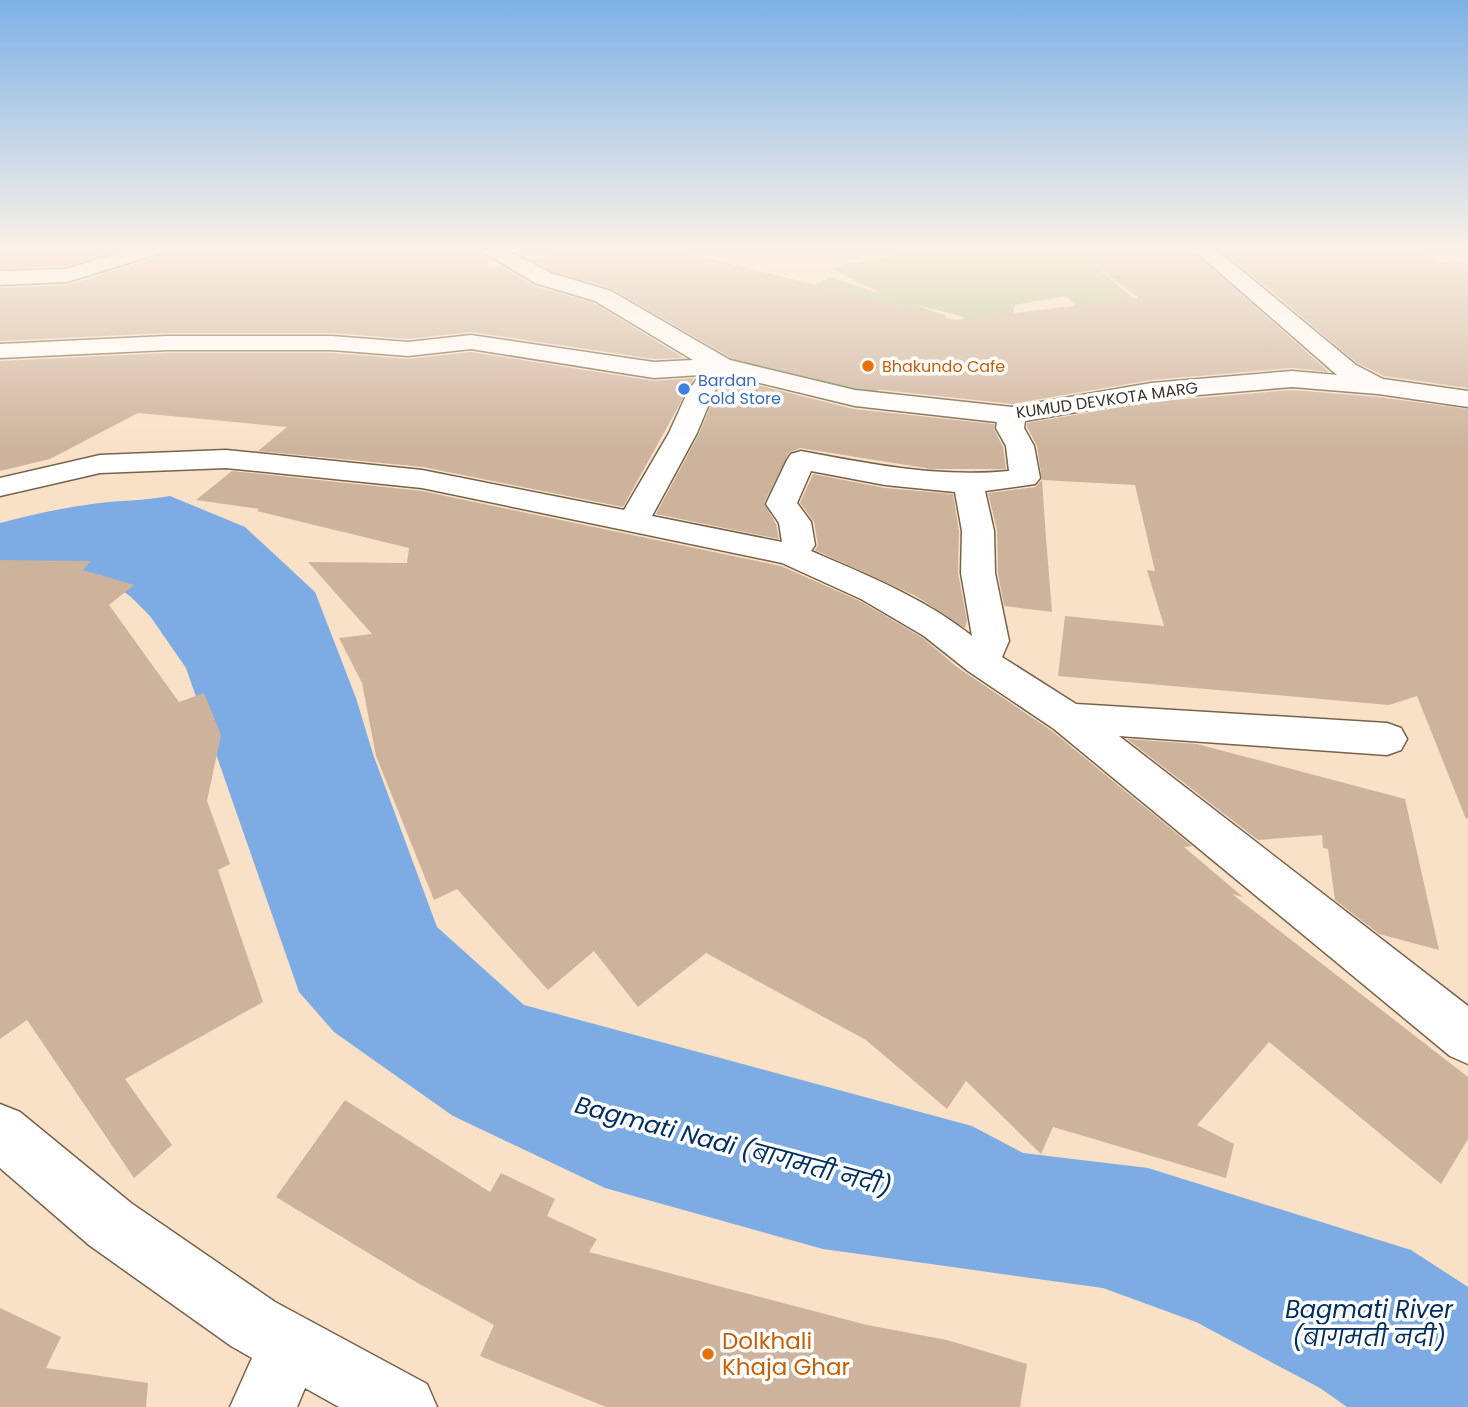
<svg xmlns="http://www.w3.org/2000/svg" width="1468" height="1407" viewBox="0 0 1468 1407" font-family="Poppins,'Noto Sans Devanagari',sans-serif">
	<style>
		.green { fill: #b6c08e }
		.water { fill: #7dace5 }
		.building { fill: #cdb39c }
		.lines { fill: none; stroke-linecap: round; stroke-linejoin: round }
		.street-casing { stroke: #77634b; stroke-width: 3 }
		.street { fill: #fff; fill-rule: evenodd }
		.food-dot { fill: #e8710a; stroke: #fff; stroke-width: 2.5 }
		.shop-dot { fill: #3f7fe0; stroke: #fff; stroke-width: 2.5 }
		.labels { text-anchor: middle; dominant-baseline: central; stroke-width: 7; stroke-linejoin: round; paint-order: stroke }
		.far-food-label { font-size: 16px; fill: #c56008; stroke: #fff; text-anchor: start }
		.far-shop-label { font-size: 16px; fill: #366cbe; stroke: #fff; text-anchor: start }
		.far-street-label { font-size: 16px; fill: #3b3227; stroke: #fff }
		.near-food-label { font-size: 23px; fill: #c56008; stroke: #fff; text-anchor: start }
		.near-water-label { font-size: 24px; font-style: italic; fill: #002f62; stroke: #fff }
	</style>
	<rect width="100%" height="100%" fill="#f9e1c7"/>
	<path class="green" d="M 917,250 L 1076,250 L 1149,311 L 1083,313 L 1066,296 L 1015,305 L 1007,337 L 976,328 L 961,316 L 913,304 L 947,316 L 898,361 L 872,399 L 727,360 L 804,290 L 830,277 L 882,294 L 830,268 Z"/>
	<path class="water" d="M 170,496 L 245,527 L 315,592 L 356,698 L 373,754 L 437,927 L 524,1005 L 972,1126 L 1023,1153 L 1148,1168 L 1411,1250 L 1468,1287 L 1468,1407 L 1347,1407 L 1320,1388 L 1196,1322 L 1103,1288 L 823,1249 L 605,1188 L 453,1116 L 334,1032 L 299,992 L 186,668 L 150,616 L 131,597 L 103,576 L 90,574 L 0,589 L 0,523 C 31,515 61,508 92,504 C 118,500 144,501 170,496 Z"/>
	<path class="building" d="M 19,250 L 117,250 L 66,266 L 0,268 L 0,253 Z
		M 163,250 L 477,250 L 487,257 L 488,268 L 501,266 L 534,286 L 594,303 L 684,358 L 654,359 L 471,332 L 408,339 L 332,333 L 167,333 L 0,341 L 0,288 L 68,285 L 159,257 Z
		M 579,250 L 675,250 L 955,320 L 1139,298 L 1075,250 L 1192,250 L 1329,372 L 1292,368 L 1151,380 L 1012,404 L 855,387 L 731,358 L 612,289 L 552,271 L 531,260 Z
		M 1222,250 L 1425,250 L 1438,262 L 1468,264 L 1468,388 L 1384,376 L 1357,363 Z
		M 471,352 L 654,381 L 694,378 L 623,507 L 423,467 L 258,451 L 287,427 L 138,413 L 50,459 L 0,471 L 0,361 L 167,353 L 332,353 L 408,359 Z
		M 728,378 L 854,409 L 994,424 L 994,429 L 1003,447 L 1006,469 L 931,469 L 800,448 L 789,453 L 764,503 L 776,524 L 779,539 L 656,514 L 699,434 L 716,393 Z
		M 1292,390 L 1378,397 L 1468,409 L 1468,818 L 1466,819 L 1417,696 L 1389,705 L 1058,676 L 1065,616 L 1164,626 L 1147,570 L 1155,571 L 1135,485 L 1042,480 L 1037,446 L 1027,427 L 1027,423 L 1151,402 Z
		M 232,471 L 422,491 L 781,566 L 860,601 L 923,638 L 957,667 L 1052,731 L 1192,846 L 1184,847 L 1243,897 L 1232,894 L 1468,1077 L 1468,1139 L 1441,1184 L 1269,1042 L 1197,1125 L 1234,1144 L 1226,1178 L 1053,1127 L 1041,1154 L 966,1081 L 947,1109 L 866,1040 L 706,953 L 638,1007 L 594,951 L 548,990 L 457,889 L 434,900 L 376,756 L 362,683 L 339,638 L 372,634 L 308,562 L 407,563 L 409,548 L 257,511 L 259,509 L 196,500 Z
		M 813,474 L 885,488 L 953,494 L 959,531 L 958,573 L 967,621 L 965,628 L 916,596 L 815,550 L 818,545 L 814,522 L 800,503 Z
		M 1042,480 L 1046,538 L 1052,612 L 1004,606 L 998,573 L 997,530 L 988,493 L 1035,487 Z
		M 0,560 L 91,561 L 83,570 L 134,585 L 109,605 L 179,702 L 204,693 L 221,735 L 207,801 L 230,864 L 218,870 L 263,1002 L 125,1079 L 172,1145 L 134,1178 L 27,1020 L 0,1039 Z
		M 1127,739 L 1197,744 L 1405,799 L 1439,950 L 1379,934 L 1335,900 L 1328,849 L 1323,848 L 1322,835 L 1258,840 Z
		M 345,1100 L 490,1192 L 501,1173 L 555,1199 L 547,1216 L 597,1239 L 589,1252 L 867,1325 L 947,1340 L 1027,1364 L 1020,1407 L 606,1407 L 480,1356 L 494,1325 L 416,1282 L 276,1197 Z
		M 0,1308 L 61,1337 L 46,1368 L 148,1383 L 146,1407 L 0,1407 Z"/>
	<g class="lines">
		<g class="street-casing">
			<path id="street" d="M 127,250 L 161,250 L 158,254 L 67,282 L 0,285 L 0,271 L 66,269 Z
				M 480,250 L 507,250 L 551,273 L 611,291 L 730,360 L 855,390 L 1012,407 L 1151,383 L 1292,371 L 1337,375 L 1194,250 L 1217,250 L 1356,365 L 1383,379 L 1468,391 L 1468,407 L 1378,394 L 1292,387 L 1151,399 L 1025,421 L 1024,428 L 1034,446 L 1040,478 L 1035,484 L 985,491 L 994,531 L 995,573 L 1009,641 L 1002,657 L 1076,704 L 1387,723 L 1401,728 L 1407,739 L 1401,750 L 1387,755 L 1119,736 L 1468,1006 L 1468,1064 L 1450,1056 L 1054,729 L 968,671 L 924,636 L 861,599 L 782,563 L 422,488 L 226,468 L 100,473 L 0,496 L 0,478 L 100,455 L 226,450 L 422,470 L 624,510 L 669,433 L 688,391 L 700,375 L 654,378 L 471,349 L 408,356 L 332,350 L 167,350 L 0,358 L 0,344 L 167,336 L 332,336 L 408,342 L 471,335 L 654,362 L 693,360 L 595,301 L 535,283 ZM 727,375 L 855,406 L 997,422 L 996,428 L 1006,446 L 1009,471 C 939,478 870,464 801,451 L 791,454 L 787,460 L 766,504 L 779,523 L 782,542 L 652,516 L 697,433 L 714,392 ZM 811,471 L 885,485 L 955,492 L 962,531 L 961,573 L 972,636 C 924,598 867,575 811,551 L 815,545 L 811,522 L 797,503 Z
				M 0,1104 L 20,1112 L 131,1203 L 275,1302 L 427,1384 L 437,1407 L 339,1407 L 305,1388 L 297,1407 L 230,1407 L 252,1358 L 231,1346 L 89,1245 L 0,1168 Z"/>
		</g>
		<use href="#street" class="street"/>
	</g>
	<linearGradient id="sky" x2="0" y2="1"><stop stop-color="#7db1e7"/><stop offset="0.56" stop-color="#fcf2e6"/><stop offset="1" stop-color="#fcf2e6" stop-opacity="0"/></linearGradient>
	<rect width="1468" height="447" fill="url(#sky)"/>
	<g class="food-dot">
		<circle cx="868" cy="366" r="7"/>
		<circle cx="708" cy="1354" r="7"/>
	</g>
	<circle class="shop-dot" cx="684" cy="389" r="7"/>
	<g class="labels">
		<g class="far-food-label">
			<text x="882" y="366">Bhakundo Cafe</text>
		</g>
		<g class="far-shop-label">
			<text x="698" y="380">Bardan<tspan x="698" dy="18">Cold Store</tspan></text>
		</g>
		<g class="far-street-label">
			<text transform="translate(1107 400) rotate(-8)">KUMUD DEVKOTA MARG</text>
		</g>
		<g class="near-food-label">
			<text x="722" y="1341">Dolkhali<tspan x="722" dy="26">Khaja Ghar</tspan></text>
		</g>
		<g class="near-water-label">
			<text transform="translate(733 1146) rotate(15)">Bagmati Nadi (बागमती नदी)</text>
			<text x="1369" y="1309">Bagmati River<tspan x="1369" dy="28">(बागमती नदी)</tspan></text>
		</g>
	</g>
</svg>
